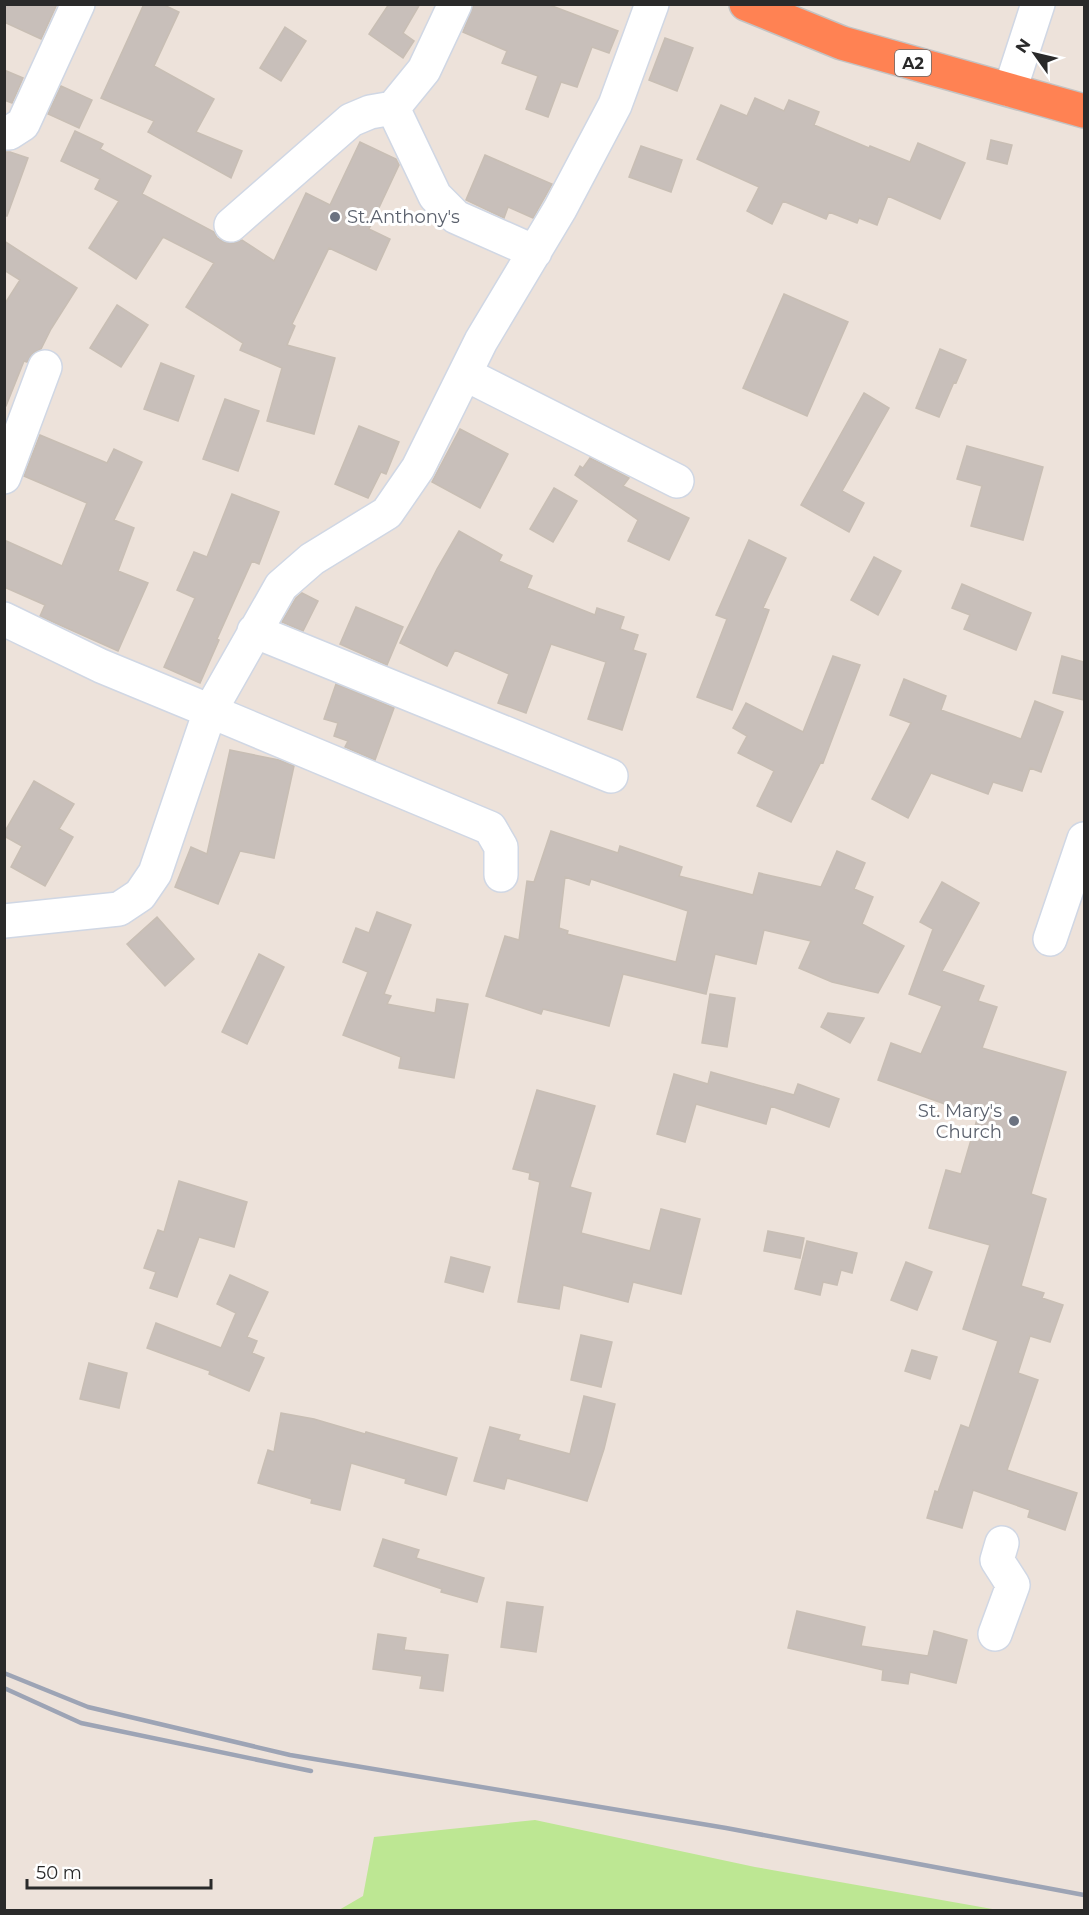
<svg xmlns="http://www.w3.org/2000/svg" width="1089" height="1915" viewBox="0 0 1089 1915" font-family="Montserrat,sans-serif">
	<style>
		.green { fill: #bde793 }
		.building { fill: #c8bfba; stroke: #c8beb4; stroke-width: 1.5; fill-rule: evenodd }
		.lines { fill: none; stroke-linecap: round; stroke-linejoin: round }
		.minor-casing { stroke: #d0d7e4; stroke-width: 36 }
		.highway-casing { stroke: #c3c3c3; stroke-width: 36 }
		.minor { stroke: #fff; stroke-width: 33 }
		.highway { stroke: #ff8253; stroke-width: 33 }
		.rail { stroke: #9da4b5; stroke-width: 4.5 }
		.worship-dot { fill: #6b7280; stroke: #fff; stroke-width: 2 }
		.labels { text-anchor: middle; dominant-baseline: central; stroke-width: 6; stroke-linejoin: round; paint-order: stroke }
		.shield { fill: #fff; stroke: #6a6a6a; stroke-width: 1.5 }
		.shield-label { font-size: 16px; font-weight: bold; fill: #2a2a2a }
		.worship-label { font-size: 18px; fill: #5b616d; stroke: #fff; text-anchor: start }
	</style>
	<rect width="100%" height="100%" fill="#ede2da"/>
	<path class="green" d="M 535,1820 L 755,1867 L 998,1910 L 339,1910 L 363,1896 L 374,1837 Z"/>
	<path class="building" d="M 4,4 L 57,4 L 41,39 L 4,22 Z
		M 144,4 L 162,4 L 179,12 L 154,66 L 214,99 L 196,132 L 242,151 L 231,178 L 148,132 L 154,121 L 101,98 Z
		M 389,4 L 420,4 L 403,33 L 414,41 L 403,58 L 369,34 Z
		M 474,4 L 547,4 L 618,31 L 609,53 L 592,47 L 577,87 L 561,82 L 548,117 L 526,109 L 538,76 L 502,63 L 507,51 L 463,32 Z
		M 285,27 L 306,41 L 281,81 L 260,68 Z
		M 665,38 L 693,48 L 677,91 L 649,80 Z
		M 4,70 L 23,78 L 12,103 L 4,100 Z
		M 61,86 L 92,100 L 79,128 L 48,114 Z
		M 755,98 L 784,111 L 789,100 L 819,112 L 814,125 L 869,148 L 870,146 L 910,162 L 918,143 L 965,163 L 940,219 L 888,196 L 877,225 L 859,218 L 857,223 L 829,212 L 826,219 L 783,201 L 772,224 L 747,211 L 759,187 L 697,159 L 721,105 L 747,116 Z
		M 75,131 L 103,144 L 100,149 L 151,176 L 142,194 L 214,232 L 217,238 L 224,242 L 234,243 L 242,240 L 274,261 L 306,193 L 330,205 L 360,142 L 396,159 L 399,165 L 369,229 L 390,239 L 376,270 L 329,248 L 292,324 L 295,326 L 287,345 L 335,358 L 314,434 L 267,421 L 282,368 L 240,350 L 243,343 L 186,307 L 214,263 L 163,237 L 136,279 L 89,248 L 119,201 L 95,189 L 100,179 L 61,161 Z
		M 991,140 L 1012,145 L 1007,164 L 987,159 Z
		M 641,146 L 682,160 L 671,192 L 629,177 Z
		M 4,152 L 10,152 L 28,158 L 7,216 L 4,216 Z
		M 485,155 L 552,184 L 533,218 L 508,207 L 504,218 L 466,200 Z
		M 4,241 L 77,288 L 51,329 L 41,349 L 33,353 L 27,362 L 24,361 L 6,406 L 4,406 L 4,305 L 20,280 L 4,270 Z
		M 784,294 L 848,322 L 807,416 L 743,388 Z
		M 117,305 L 148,325 L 121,367 L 90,348 Z
		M 940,349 L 966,360 L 956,383 L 954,382 L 939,417 L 916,408 Z
		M 161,363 L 194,376 L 178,421 L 144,409 Z
		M 864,393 L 889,408 L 842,491 L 864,503 L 849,532 L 801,505 Z
		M 225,399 L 259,411 L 238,471 L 203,459 Z
		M 359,426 L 399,442 L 386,474 L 381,472 L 368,498 L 335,484 Z
		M 460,429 L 508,454 L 480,508 L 432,482 Z
		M 40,435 L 107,463 L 114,449 L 142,462 L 114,520 L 134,528 L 118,571 L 148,583 L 118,651 L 40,616 L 45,605 L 4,587 L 4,540 L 62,566 L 87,503 L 24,476 Z
		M 967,446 L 1043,467 L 1023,540 L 971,526 L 982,486 L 957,479 Z
		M 590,458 L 629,478 L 623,486 L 689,518 L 669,560 L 628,541 L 638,520 L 575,475 L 580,466 L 583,468 Z
		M 554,488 L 577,501 L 553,542 L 530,529 Z
		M 232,494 L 279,512 L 259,564 L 252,561 L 217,639 L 219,640 L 200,683 L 164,667 L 195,598 L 177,590 L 194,552 L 207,557 Z
		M 459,531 L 502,555 L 499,561 L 532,576 L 527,588 L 595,615 L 597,608 L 624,617 L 620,629 L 638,635 L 633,650 L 646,654 L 622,730 L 588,719 L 606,662 L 551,644 L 526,713 L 498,703 L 509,674 L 455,650 L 447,666 L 400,643 L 437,569 Z
		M 749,540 L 786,558 L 763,608 L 769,610 L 732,710 L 697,697 L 727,619 L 716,615 Z
		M 874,557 L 901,571 L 878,615 L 851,600 Z
		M 962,584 L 1031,613 L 1016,650 L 964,629 L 970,615 L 952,608 Z
		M 302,593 L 318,601 L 303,631 L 282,622 L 296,598 Z
		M 356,607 L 403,627 L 387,665 L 340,644 Z
		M 833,656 L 860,665 L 823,763 L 821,762 L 791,822 L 757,806 L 774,771 L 738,753 L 747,736 L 733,728 L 746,703 L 803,732 Z
		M 1062,656 L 1084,662 L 1084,700 L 1053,693 Z
		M 904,679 L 946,696 L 941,710 L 1021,739 L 1035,701 L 1063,712 L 1041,772 L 1030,768 L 1022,791 L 993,782 L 988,794 L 931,773 L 908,818 L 872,799 L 911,723 L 890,715 Z
		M 336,684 L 394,708 L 375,760 L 345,747 L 348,741 L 334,736 L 338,723 L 324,719 Z
		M 230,750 L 279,760 L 294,766 L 274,858 L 240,851 L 218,904 L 175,887 L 191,847 L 207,854 Z
		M 34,781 L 74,804 L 59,829 L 73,837 L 45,886 L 11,867 L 22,846 L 4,836 L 4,833 Z
		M 551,831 L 618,853 L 620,846 L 682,867 L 679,876 L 753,895 L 759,873 L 821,887 L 837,851 L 865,863 L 854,889 L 873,897 L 862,924 L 904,946 L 878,993 L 832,982 L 799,968 L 811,941 L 764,930 L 756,964 L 715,954 L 706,994 L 623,974 L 609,1026 L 543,1009 L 541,1014 L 486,996 L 505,936 L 519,940 L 527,881 L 534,882 ZM 565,877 L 589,885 L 591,879 L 688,911 L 676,962 L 567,934 L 568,931 L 559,928 Z
		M 942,882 L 979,903 L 942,971 L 984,986 L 978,1001 L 997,1007 L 982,1048 L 1066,1072 L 1031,1194 L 1046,1199 L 1021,1286 L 1044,1293 L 1042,1298 L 1063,1305 L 1050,1342 L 1030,1336 L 1018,1373 L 1038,1380 L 1007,1470 L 1077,1493 L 1065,1530 L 1028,1517 L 1030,1510 L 973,1490 L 962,1528 L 927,1518 L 935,1491 L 938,1492 L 961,1425 L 969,1428 L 998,1341 L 963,1329 L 990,1245 L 929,1228 L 946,1170 L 961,1174 L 978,1116 L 878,1080 L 891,1043 L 921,1054 L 942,1006 L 909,994 L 933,929 L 920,922 Z
		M 377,912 L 411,925 L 384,994 L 391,996 L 387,1004 L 435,1013 L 437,999 L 468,1004 L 454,1078 L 399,1068 L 401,1057 L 343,1035 L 368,972 L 343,962 L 356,928 L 369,933 Z
		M 157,917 L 194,959 L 165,986 L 127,944 Z
		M 259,954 L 284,967 L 247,1044 L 222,1032 Z
		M 710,994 L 735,998 L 727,1047 L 702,1043 Z
		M 828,1013 L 864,1018 L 850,1043 L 821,1027 Z
		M 711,1072 L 794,1095 L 798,1084 L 839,1099 L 829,1127 L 771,1106 L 766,1124 L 696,1104 L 685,1142 L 657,1134 L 674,1074 L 708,1084 Z
		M 537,1090 L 595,1106 L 570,1187 L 591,1193 L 581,1233 L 650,1251 L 661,1209 L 700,1219 L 681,1294 L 633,1282 L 628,1302 L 563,1285 L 559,1309 L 518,1302 L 540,1182 L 529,1179 L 530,1173 L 513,1169 Z
		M 179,1181 L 247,1202 L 234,1247 L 199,1237 L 177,1297 L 150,1288 L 156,1272 L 144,1268 L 158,1230 L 164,1232 Z
		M 768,1231 L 804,1238 L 800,1258 L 764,1251 Z
		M 807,1241 L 857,1253 L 852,1273 L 841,1270 L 837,1285 L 823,1282 L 820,1295 L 795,1289 Z
		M 451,1257 L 490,1267 L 483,1292 L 445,1282 Z
		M 906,1262 L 932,1272 L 917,1310 L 891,1300 Z
		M 230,1275 L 268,1292 L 247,1337 L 257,1341 L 252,1353 L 264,1358 L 249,1391 L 209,1374 L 210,1371 L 147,1348 L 156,1323 L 221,1348 L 236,1313 L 217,1304 Z
		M 581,1335 L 612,1342 L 601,1387 L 571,1380 Z
		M 912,1350 L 937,1357 L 930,1379 L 905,1371 Z
		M 89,1363 L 127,1373 L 119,1408 L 80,1399 Z
		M 584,1396 L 615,1404 L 604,1449 L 587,1501 L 507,1478 L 504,1489 L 474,1481 L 490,1427 L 520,1435 L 518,1440 L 570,1454 Z
		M 281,1413 L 314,1419 L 365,1434 L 366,1432 L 457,1458 L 446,1495 L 405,1483 L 406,1479 L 351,1463 L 340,1510 L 311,1503 L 312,1499 L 258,1483 L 268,1450 L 274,1452 Z
		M 383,1539 L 419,1550 L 416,1558 L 484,1578 L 477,1602 L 441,1592 L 442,1589 L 374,1566 Z
		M 507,1602 L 543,1607 L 536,1652 L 501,1647 Z
		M 797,1611 L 865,1627 L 861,1646 L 928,1656 L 934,1631 L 967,1640 L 956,1683 L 910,1672 L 908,1684 L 882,1680 L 883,1670 L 788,1648 Z
		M 378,1634 L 406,1638 L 404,1650 L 448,1655 L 443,1691 L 420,1688 L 422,1676 L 373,1669 Z"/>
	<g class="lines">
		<g class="minor-casing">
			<path id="minor" d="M 1010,90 L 1038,4
				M 393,108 L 435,196 L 456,217 L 535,252
				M 4,133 L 9,133 L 23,124 L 78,4
				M 231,225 L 351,120 L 370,112 L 393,108 L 424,70 L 455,4
				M 465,374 L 677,481
				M 4,477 L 45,367
				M 4,619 L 101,666 L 210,711 L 281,586 L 312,559 L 387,513 L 418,468 L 481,341 L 560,209 L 615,105 L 652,4
				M 254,631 L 611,776
				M 4,921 L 119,909 L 140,895 L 155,873 L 210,711 L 490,828 L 501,847 L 501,875
				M 1050,939 L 1084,839
				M 995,1634 L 1013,1585 L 997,1560 L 1002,1543"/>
		</g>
		<g class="highway-casing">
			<path id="highway" d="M 746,4 L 842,43 L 1084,111"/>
		</g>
		<use href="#minor" class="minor"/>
		<use href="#highway" class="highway"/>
		<path class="rail" d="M 4,1673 L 88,1707 L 290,1755 L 726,1828 L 1084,1895
			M 4,1688 L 81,1723 L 311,1771"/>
	</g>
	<g class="worship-dot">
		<circle cx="335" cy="217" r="6"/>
		<circle cx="1014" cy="1121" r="6"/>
	</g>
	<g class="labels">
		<rect class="shield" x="895" y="50" width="36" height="26" rx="4.5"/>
		<g class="shield-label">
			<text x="913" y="63">A2</text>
		</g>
		<g class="worship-label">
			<text x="347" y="217">St.Anthony's</text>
			<text x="1002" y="1111" text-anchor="end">St. Mary's<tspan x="1002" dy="21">Church</tspan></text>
		</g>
	</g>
	<rect width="1089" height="1915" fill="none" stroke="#2a2a2a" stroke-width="12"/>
	<g transform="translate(1035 54) rotate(304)" stroke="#ffffff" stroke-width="4.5" paint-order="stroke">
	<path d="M0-4.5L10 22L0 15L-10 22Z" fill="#2a2a2a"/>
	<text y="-9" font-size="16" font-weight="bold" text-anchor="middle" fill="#2a2a2a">N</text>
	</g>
	<path d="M27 1879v9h184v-9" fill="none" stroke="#2a2a2a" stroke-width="3"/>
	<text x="36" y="1879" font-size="18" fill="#2a2a2a" stroke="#ffffff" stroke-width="4.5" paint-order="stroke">50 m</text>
</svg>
